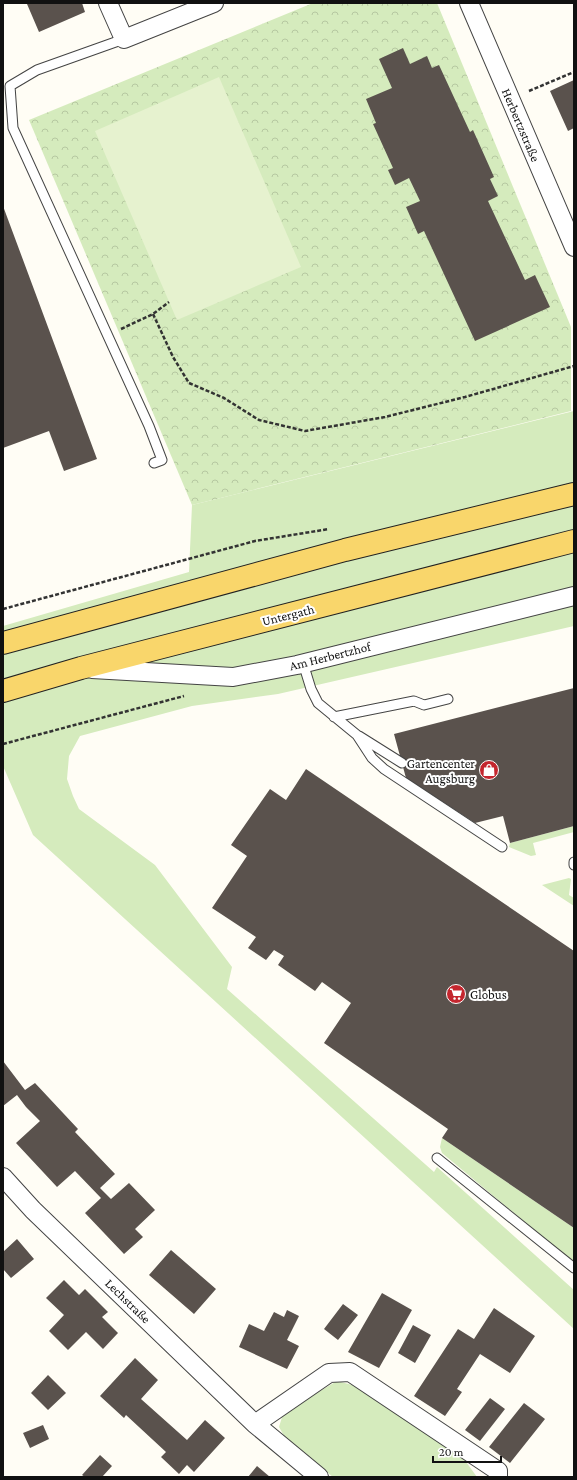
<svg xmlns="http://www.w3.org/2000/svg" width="577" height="1480" viewBox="0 0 577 1480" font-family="'Crimson Pro',serif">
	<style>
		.grass { fill: #d5ebbd }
		.park { fill: url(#park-crowns) }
		.pitch { fill: #e6f2cf }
		.building { fill: #5a524d }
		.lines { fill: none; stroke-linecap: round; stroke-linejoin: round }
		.service-casing { stroke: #444; stroke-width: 11 }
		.minor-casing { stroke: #444; stroke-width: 20 }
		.primary-casing { stroke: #222; stroke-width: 24 }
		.path { stroke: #333; stroke-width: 2.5; stroke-dasharray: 4 2; stroke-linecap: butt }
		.service { stroke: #fff; stroke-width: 9 }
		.minor { stroke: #fff; stroke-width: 18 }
		.primary { stroke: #f9d66b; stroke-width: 22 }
		.labels { text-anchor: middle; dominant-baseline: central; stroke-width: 4; stroke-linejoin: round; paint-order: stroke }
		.street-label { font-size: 13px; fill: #111; stroke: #fff }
		.poi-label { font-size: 13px; fill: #111; stroke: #fff; text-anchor: end }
	</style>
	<defs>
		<pattern id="park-crowns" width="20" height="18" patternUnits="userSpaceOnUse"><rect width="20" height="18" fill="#d5ebbd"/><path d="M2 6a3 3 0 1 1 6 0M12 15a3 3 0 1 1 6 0" fill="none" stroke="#b6c8a1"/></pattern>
	</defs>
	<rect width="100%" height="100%" fill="#fffdf5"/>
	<path class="grass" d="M 574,411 L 574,626 L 278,694 L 192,706 L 80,736 L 69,756 L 67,779 L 73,796 L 79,809 L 155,865 L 232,967 L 227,989 L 434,1172 L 437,1167 L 574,1290 L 574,1329 L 33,835 L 3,766 L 3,626 L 189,572 L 192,505 Z
		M 574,826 L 574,832 L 533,843 L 536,855 L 531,856 L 509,847 L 510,843 Z
		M 569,878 L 571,879 L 569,895 L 574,898 L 574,906 L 542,885 Z
		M 442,1138 L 574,1228 L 574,1263 L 442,1153 L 440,1147 Z
		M 337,1381 L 360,1387 L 401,1414 L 464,1459 L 477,1477 L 333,1477 L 286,1439 L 279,1427 L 283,1414 L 310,1397 Z"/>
	<path class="park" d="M 313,3 L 437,3 L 571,327 L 571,411 L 192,505 L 29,120 Z"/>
	<path class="pitch" d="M 219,77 L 301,267 L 177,320 L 95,131 Z"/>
	<path class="building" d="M 29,3 L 82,3 L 85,12 L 39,32 L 27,4 Z
		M 403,48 L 410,64 L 427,56 L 432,68 L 439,65 L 470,132 L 473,130 L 494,177 L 490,179 L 498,196 L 488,201 L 525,280 L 535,275 L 550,307 L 475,341 L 424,231 L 418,234 L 406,207 L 420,201 L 409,178 L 395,185 L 388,170 L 393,168 L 373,124 L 376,123 L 366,99 L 392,88 L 379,59 Z
		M 574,80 L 574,128 L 568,131 L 550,91 Z
		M 3,206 L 97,459 L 64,471 L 49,431 L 3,448 Z
		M 574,688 L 574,826 L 510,843 L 503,816 L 475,823 L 406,778 L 394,734 Z
		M 306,769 L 574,951 L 574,1228 L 442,1138 L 448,1129 L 324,1043 L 351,1003 L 322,982 L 315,991 L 278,965 L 284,956 L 274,950 L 266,960 L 248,948 L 256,937 L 212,908 L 247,856 L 231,845 L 270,789 L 286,800 Z
		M 3,1061 L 25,1090 L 35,1083 L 78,1129 L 75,1132 L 115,1174 L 100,1188 L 111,1199 L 129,1183 L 155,1210 L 135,1229 L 143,1237 L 124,1254 L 85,1213 L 101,1198 L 75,1171 L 57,1187 L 16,1143 L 40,1121 L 26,1107 L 17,1095 L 3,1106 Z
		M 17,1239 L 34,1259 L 11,1278 L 3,1269 L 3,1252 Z
		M 171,1250 L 216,1289 L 194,1314 L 149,1275 Z
		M 64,1280 L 79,1295 L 85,1289 L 108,1312 L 102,1317 L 118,1333 L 103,1349 L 86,1332 L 68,1350 L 49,1331 L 64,1315 L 46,1298 Z
		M 382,1293 L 412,1310 L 379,1368 L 348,1352 Z
		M 343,1304 L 358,1315 L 338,1340 L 324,1329 Z
		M 494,1308 L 535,1336 L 510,1373 L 480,1354 L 457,1389 L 462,1392 L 445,1416 L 414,1396 L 458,1329 L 474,1339 Z
		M 287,1310 L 299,1316 L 287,1340 L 299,1346 L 287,1369 L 239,1347 L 249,1324 L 264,1331 L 274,1312 L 284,1317 Z
		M 413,1325 L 431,1335 L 415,1363 L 398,1353 Z
		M 135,1358 L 158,1380 L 141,1399 L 187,1440 L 205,1420 L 225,1438 L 194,1472 L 187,1465 L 179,1474 L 161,1457 L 166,1452 L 126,1415 L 124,1418 L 100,1396 Z
		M 48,1375 L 66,1393 L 48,1410 L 31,1393 Z
		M 490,1398 L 505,1409 L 480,1441 L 465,1430 Z
		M 524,1403 L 545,1419 L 510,1463 L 489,1447 Z
		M 43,1425 L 49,1439 L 30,1448 L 23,1433 Z
		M 100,1455 L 112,1466 L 102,1477 L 85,1477 L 82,1475 Z
		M 257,1466 L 270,1477 L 248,1477 Z"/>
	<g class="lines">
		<g class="service-casing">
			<path id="service" d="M 124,39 L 37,70 L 10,86 L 13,128 L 149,426 L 162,460 L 154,463
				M 303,663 L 311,689 L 318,703 L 357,735 L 372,758 L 384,769 L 502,847
				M 334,717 L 414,701 L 424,705 L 448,699
				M 359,736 L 402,763
				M 574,862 L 574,865
				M 437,1158 L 574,1268"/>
		</g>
		<g class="minor-casing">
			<path id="minor" d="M 108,3 L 124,39 L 214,3
				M 469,3 L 574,247
				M 92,669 L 233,677 L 297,665 L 574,596
				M 3,1177 L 33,1210 L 255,1424 L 319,1477
				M 255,1424 L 329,1373 L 350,1372 L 498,1471 L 498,1477"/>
		</g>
		<g class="primary-casing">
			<path id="primary" d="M 3,643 L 345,550 L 574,494
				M 3,691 L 81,668 L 574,541"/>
		</g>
		<path class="path" d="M 529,91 L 574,72
			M 153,314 L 173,357 L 189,383 L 224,398 L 259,420 L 305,431 L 385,417 L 465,397 L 574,366
			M 121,329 L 153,314 L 169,302
			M 3,609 L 255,541 L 329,529
			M 3,744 L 184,696"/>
		<use href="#service" class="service"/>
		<use href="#minor" class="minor"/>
		<use href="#primary" class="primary"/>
	</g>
	<defs>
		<g id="shop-disc" transform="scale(1)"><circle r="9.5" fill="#c4262e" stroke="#fff"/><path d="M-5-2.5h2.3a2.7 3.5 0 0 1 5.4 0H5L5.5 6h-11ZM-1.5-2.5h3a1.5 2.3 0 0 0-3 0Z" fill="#fff"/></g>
		<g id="supermarket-disc" transform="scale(1)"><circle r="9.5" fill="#c4262e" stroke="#fff"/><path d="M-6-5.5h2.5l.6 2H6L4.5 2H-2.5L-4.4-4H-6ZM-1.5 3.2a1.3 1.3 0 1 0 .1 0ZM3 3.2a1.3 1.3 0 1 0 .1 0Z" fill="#fff"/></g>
	</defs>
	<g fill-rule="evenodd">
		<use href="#shop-disc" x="489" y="770"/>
		<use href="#supermarket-disc" x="456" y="994"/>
	</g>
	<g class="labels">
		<g class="street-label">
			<text transform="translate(521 125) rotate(67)">Herbertzstraße</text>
			<text transform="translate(288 615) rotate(-14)">Untergath</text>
			<text transform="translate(330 656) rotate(-14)">Am Herbertzhof</text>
			<text transform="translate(128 1301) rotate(44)">Lechstraße</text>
		</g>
		<g class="poi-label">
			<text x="475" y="763">Gartencenter<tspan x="475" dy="15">Augsburg</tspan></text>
			<text x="470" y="994" text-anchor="start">Globus</text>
		</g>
	</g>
	<rect width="577" height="1480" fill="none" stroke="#111111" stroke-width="8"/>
	<path d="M433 1456v6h68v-6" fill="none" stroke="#111111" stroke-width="2"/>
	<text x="439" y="1456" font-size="12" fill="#111111" stroke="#ffffff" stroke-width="3" paint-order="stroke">20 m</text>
</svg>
